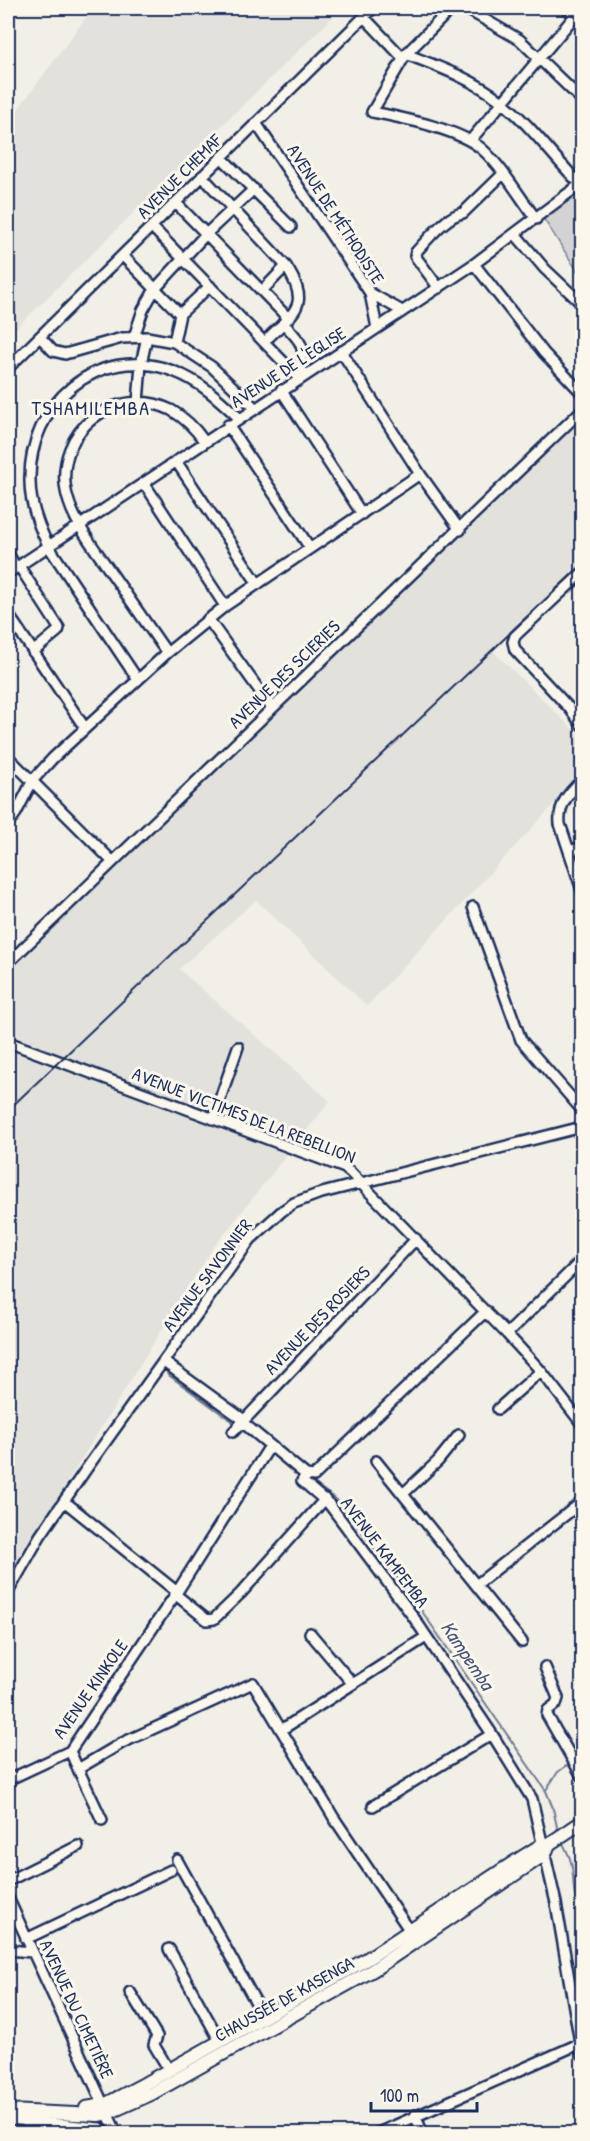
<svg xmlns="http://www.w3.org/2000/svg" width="590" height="2141" viewBox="0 0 590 2141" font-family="'Patrick Hand',sans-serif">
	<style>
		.built { fill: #e2e1dc }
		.green { fill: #d2d3d2; stroke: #768198; stroke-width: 1.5 }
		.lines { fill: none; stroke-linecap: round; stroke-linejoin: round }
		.stream { stroke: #707b93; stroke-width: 2 }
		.minor-casing { stroke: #1b2f5e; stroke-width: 14 }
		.major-casing { stroke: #1b2f5e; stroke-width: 16 }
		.minor { stroke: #fbf7ec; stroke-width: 9 }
		.major { stroke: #fbf7ec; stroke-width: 12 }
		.rail { stroke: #1b2f5e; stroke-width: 2 }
		.labels { text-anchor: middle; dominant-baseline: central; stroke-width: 6; stroke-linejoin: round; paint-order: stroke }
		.street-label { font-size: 18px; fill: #1b2f5e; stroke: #fbf7ec }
		.neighbourhood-label { font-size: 20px; letter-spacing: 1.5px; fill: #1b2f5e; stroke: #fbf7ec }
		.water-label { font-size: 20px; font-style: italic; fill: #465579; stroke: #fbf7ec }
	</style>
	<rect width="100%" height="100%" fill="#f2efe6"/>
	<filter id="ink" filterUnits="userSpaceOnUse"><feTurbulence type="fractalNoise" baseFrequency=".0167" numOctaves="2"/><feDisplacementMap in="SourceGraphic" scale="12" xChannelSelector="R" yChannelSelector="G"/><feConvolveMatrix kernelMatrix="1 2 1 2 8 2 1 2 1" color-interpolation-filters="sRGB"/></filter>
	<g filter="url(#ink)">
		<path class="built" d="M 93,8 L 342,8 L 8,336 L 8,123 Z
			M 582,420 L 582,564 L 493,651 L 582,738 L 582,774 L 367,1006 L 256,900 L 179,969 L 330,1101 L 212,1249 L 48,1513 L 8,1587 L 8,967 Z"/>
		<path class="green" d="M 582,191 L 582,278 L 543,218 Z"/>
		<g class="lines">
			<path class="stream" d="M 167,1374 L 237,1425
				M 310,1480 L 337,1500 L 410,1594 L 546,1791 L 553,1808 L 558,1832
				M 575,1760 L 582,1756
				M 546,1790 L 558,1772 L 570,1763
				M 561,1840 C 565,1847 569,1854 571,1862 C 575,1878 571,1899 582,1913"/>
			<g class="minor-casing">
				<path id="minor" d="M 452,8 L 406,54 L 372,112 C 402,118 459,129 482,149 C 503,168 519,196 536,219
					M 465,8 L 520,40 L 582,100
					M 566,8 L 570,11 L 579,11
					M 364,17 L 403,58
					M 406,54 C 439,67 473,79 501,101 C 531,125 554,158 581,185
					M 256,123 L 370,293 L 377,328
					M 470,141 L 579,11
					M 221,157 L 291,227
					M 202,176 L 286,266 C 310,304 297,310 269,337
					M 176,203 L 288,318
					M 152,227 L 299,378
					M 516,235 L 545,269 L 582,304
					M 123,256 L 180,314 L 174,342
					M 474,264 L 544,353 L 582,393
					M 439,288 L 415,256 L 416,252 C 427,240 447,215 463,213 L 503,174
					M 262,291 L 286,266
					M 370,293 L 402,311
					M 180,314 L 210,286
					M 283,323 C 296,337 309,346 299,366 L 305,375
					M 40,337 L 53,351 L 65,354 L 122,338 L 147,337 L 174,342 L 212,367 L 255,408
					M 134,337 L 143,310 L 155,289 L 206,234 L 254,189
					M 341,351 L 420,474 L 460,530
					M 8,368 L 373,8
					M 281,390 L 362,514
					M 138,403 L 141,364 L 147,337
					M 228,425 L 310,548
					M 176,461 L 258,584
					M 144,483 L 225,606
					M 8,553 L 16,568
					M 19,566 L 59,628 L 58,631 L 33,652
					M 8,573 L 474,264 L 582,183
					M 582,573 L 515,636 L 513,642 L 515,650 L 571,710 L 582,725
					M 8,614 L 85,728
					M 208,619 L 272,708
					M 167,653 C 148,626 129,598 110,571 C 93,546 72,521 66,491 C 55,431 115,383 171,410 C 185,418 195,428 204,441
					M 138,680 L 49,547 C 38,526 30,505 30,481 C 28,405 97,342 173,371 C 200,381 219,399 239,418
					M 8,757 L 112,861
					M 582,780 C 569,793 558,804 560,824 L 582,890
					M 8,824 L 16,813 L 33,780 L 53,758 L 167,653 L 225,606 L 420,474
					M 569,851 L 582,847
					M 473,907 L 521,1040 L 582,1110
					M 8,963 L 582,410
					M 8,1042 L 345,1168 L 351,1173 L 507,1334 L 541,1371 L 582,1424
					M 213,1119 L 238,1047
					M 507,1334 L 582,1260
					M 164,1362 L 244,1420
					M 498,1409 L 541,1371
					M 242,1422 L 306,1475 L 314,1476 L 486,1311
					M 233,1432 L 416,1239
					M 376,1461 L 522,1642
					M 306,1475 L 302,1481 L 329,1504 L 412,1615 L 492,1734 L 532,1799 L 556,1903 L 582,2054
					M 404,1493 L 438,1461 L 459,1435
					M 64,1501 L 177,1592
					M 476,1585 L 582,1502
					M 8,1592 L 40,1536 L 89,1465 L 251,1239 L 282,1211 L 294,1203 L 318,1194 L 582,1127
					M 175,1594 L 207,1620 L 214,1619 L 241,1593 L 325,1499
					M 310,1633 L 352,1683
					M 545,1667 L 558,1698 L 556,1704 L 548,1710 L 547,1715 L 582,1776
					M 281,1730 L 426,1637
					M 70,1751 L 78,1769 L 122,1743 L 253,1683 L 334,1818 L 410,1931
					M 78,1769 L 102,1820
					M 8,1780 L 70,1751 L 177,1592 L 270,1446
					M 373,1806 L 492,1734
					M 177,1860 L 264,2017
					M 8,1881 L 78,1846
					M 8,1898 L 117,2134
					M 26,1939 L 171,1870
					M 169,1949 L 220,2041
					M 8,1950 L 32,1952
					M 130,1992 L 157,2036 L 154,2045 L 169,2070
					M 415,2115 L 423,2134
					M 8,2119 L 100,2128
					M 25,2120 L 32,2134
					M 376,2134 L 581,2043"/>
			</g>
			<g class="major-casing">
				<path id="major" d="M 86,2108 L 104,2105 L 144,2084 L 367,1959 L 513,1863 L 543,1844 L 549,1844
					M 8,2111 L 98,2115 L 108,2113 L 151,2094 L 373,1970 L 545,1854 L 549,1844 L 582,1822"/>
			</g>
			<use href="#minor" class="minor"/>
			<use href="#major" class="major"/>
			<path class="rail" d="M 8,1110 L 582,565"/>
		</g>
	</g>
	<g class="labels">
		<g class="street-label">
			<text transform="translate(179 176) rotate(-45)">AVENUE CHEMAF</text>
			<text transform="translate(336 214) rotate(57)">AVENUE DE MÉTHODISTE</text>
			<text transform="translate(288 367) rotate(-33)">AVENUE DE L'EGLISE</text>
			<text transform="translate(284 674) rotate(-44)">AVENUE DES SCIERIES</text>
			<text transform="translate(244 1115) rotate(21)">AVENUE VICTIMES DE LA REBELLION</text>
			<text transform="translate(207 1275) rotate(-53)">AVENUE SAVONNIER</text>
			<text transform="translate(317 1320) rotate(-46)">AVENUE DES ROSIERS</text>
			<text transform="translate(385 1552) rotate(53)">AVENUE KAMPEMBA</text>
			<text transform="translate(90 1689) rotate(-55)">AVENUE KINKOLE</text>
			<text transform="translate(284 1999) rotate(-29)">CHAUSSÉE DE KASENGA</text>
			<text transform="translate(77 2009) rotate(65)">AVENUE DU CIMETIÈRE</text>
		</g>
		<g class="neighbourhood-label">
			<text x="91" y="407">TSHAMILEMBA</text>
		</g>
		<g class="water-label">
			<text transform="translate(468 1655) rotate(56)">Kampemba</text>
		</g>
	</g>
	<rect width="590" height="2141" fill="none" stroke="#fbf7ec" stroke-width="30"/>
	<rect x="15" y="15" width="560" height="2111" fill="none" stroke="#1b2f5e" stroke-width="2" filter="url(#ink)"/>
	<path d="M371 2102v9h106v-9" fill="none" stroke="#1b2f5e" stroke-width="3"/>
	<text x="380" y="2102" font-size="18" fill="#1b2f5e" stroke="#fbf7ec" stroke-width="4.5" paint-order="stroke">100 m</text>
</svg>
